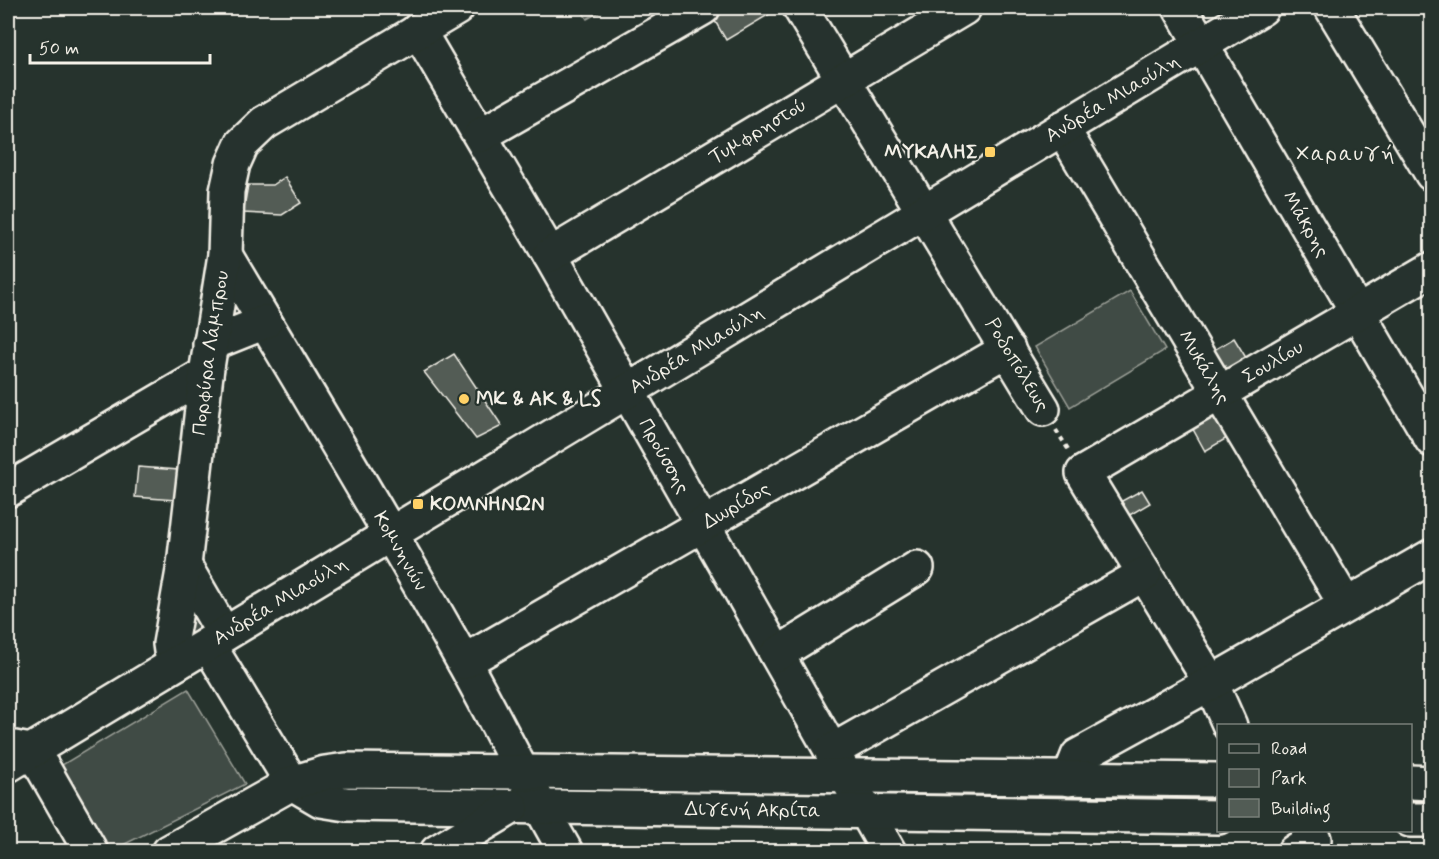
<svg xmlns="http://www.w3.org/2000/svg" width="1439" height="859" viewBox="0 0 1439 859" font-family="Mynerve,sans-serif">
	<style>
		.green { fill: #414b45; stroke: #9a9e96; stroke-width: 1.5 }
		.building { fill: #525c55; stroke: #f4f1e8; stroke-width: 1.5 }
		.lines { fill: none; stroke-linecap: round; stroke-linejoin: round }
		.minor-casing { stroke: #f4f1e8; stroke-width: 38 }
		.path { stroke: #f4f1e8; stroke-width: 4; stroke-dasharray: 4.5 4.5; stroke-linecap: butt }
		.minor { stroke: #26332d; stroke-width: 33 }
		.poi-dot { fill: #ffd166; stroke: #26332d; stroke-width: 2 }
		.labels { text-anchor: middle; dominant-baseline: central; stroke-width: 4.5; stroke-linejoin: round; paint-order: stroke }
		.street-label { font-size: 20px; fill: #f4f1e8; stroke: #26332d }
		.poi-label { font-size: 20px; font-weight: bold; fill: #f4f1e8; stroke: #26332d; text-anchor: start }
		.neighbourhood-label { font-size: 21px; letter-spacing: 1.5px; fill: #f4f1e8; stroke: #26332d }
	</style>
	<rect width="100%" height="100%" fill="#26332d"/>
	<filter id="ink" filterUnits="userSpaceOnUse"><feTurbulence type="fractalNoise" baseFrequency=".0167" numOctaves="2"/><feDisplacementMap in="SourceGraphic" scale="12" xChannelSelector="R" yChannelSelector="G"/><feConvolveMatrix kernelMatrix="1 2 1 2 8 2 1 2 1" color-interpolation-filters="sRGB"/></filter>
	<g filter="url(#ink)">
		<path class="green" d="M 580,8 L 607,8 L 587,19 Z
			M 1130,291 L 1165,350 L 1070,407 L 1035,347 Z
			M 188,604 L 206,628 L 187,640 Z
			M 188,689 L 245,784 L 111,851 L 105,851 L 57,768 Z"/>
		<path class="building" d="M 726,8 L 777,8 L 778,9 L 726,40 L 712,16 Z
			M 285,177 L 301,203 L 282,215 L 243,213 L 248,185 L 273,185 Z
			M 1234,338 L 1248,361 L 1217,380 L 1202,357 Z
			M 454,354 L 502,426 L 476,439 L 424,372 Z
			M 1211,410 L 1227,438 L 1205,451 L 1189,422 Z
			M 138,467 L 179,470 L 176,500 L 135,497 Z
			M 1142,490 L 1150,503 L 1128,516 L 1120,502 Z"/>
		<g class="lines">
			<g class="minor-casing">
				<g id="minor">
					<path d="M 800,8 L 1043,409"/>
					<path id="s1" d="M 1180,8 L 1432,440"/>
					<path d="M 1332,8 L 1432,174"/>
					<path id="s2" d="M 418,30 L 550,255 L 889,852"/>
					<path id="s3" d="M 1062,128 L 1346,605"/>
					<path d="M 481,135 L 703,8"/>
					<path id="s4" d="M 225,255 C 305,389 386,523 462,659 C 498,723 529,789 566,852"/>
					<path id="s5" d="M 550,255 L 964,8"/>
					<path d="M 210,344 L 265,322"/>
					<path d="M 8,490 L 206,374"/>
					<path d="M 184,565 L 224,634"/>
					<path id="s6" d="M 208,644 L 292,783 L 321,800 L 346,804 L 1218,817"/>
					<path d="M 777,654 L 917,568"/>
					<path id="s7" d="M 178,662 L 171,651 L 170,644 L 184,565 L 206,374 L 225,255 L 227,191 L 233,164 L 242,144 L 264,123 L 457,8"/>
					<path id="s8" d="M 464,662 L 1008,349"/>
					<path id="s9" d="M 1230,726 L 1211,683 L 1083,473 L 1432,269"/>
					<path d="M 9,747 L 30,751 L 43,768 L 91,852"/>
					<path d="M 832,751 L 1144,574"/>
					<path id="s10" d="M 8,765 L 1262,8"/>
					<path d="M 1069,779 L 1078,756 L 1211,683 L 1432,556"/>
					<path d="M 1410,782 L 1432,783"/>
					<path d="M 1410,820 L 1432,820"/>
					<path d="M 169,852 L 292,783 L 325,773 L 346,770 L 1218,780"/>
					<path d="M 437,852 L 512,807"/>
					<path d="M 1294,852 L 1314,839"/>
				</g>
			</g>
			<path class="path" d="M 1056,430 L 1068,449"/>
			<use href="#minor" class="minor"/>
		</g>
	</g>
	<g class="poi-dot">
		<rect x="984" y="146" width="12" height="12" rx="3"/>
		<circle cx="464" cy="399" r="6"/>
		<rect x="412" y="498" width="12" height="12" rx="3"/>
	</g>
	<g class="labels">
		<g class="street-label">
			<text stroke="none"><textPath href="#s10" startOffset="1290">Ανδρέα Μιαούλη</textPath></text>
			<text stroke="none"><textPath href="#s5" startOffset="242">Τυμφρηστού</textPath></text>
			<text stroke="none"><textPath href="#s1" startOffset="250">Μάκρης</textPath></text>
			<text stroke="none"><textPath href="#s10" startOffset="804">Ανδρέα Μιαούλη</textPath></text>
			<text stroke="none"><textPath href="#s7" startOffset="314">Πορφύρα Λάμπρου</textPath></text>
			<text stroke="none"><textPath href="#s9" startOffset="513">Σουλίου</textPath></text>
			<text transform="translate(1017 365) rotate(59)">Ροδοπόλεως</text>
			<text stroke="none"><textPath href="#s3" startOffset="278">Μυκάλης</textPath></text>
			<text stroke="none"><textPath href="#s2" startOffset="492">Προύσσης</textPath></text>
			<text stroke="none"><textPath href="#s8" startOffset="314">Δωρίδος</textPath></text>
			<text stroke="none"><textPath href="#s4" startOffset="344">Κομνηνών</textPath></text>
			<text stroke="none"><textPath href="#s10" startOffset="318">Ανδρέα Μιαούλη</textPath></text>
			<text stroke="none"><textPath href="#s6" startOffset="628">Διγενή Ακρίτα</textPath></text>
		</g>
		<g class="poi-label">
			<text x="978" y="152" text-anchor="end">ΜΥΚΑΛΗΣ</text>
			<text x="476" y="399">MK &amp; AK &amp; LS</text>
			<text x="430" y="504">ΚΟΜΝΗΝΩΝ</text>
		</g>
		<g class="neighbourhood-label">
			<text x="1346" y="154">Χαραυγή</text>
		</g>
	</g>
	<rect width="1439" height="859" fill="none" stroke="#26332d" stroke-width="30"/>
	<rect x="15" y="15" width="1409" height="829" fill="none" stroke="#f4f1e8" stroke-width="2" filter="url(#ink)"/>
	<rect x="1217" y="724" width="195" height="108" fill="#26332d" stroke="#787f78" stroke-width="1.5"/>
	<rect x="1229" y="744" width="30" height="9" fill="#26332d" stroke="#787f78" stroke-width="1.5"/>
	<text x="1271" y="754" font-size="18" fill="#f4f1e8">Road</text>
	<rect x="1229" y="769" width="30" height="18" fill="#414b45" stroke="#787f78" stroke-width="1.5"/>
	<text x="1271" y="784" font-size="18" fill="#f4f1e8">Park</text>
	<rect x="1229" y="799" width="30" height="18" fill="#525c55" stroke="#787f78" stroke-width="1.5"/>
	<text x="1271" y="814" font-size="18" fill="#f4f1e8">Building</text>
	<path d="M30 54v9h180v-9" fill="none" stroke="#f4f1e8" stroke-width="3"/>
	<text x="39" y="54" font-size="18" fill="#f4f1e8" stroke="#26332d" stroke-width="4.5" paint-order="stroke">50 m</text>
</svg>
